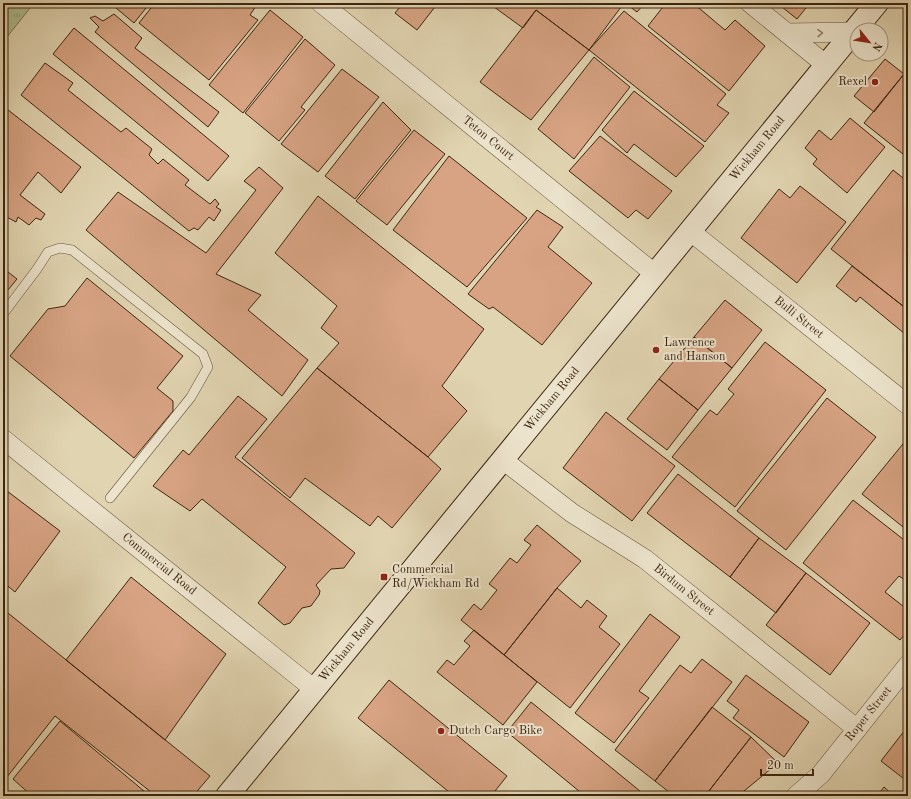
<svg xmlns="http://www.w3.org/2000/svg" width="911" height="799" viewBox="0 0 911 799" font-family="'Old Standard TT',serif">
	<style>
		.grass { fill: url(#grass-tufts); stroke: #767250 }
		.building { fill: #d7a383; stroke: #3d2611 }
		.lines { fill: none; stroke-linecap: round; stroke-linejoin: round }
		.lane-casing { stroke: #665239; stroke-width: 10 }
		.street-casing { stroke: #665239; stroke-width: 20 }
		.secondary-casing { stroke: #3d2611; stroke-width: 24 }
		.lane { stroke: #ece3cc; stroke-width: 9 }
		.street { stroke: #ece3cc; stroke-width: 19 }
		.secondary { stroke: #ece3cc; stroke-width: 22 }
		.oneway { stroke: #94846e }
		.poi-dot { fill: #8f2418; stroke: #ece3cc; stroke-width: 1.5 }
		.labels { text-anchor: middle; dominant-baseline: central; stroke-width: 4; stroke-linejoin: round; paint-order: stroke }
		.poi-label { font-size: 12px; fill: #3d2611; stroke: #ece3cc; text-anchor: start }
		.street-label { font-size: 12px; fill: #3d2611; stroke: #ece3cc }
	</style>
	<defs>
		<pattern id="grass-tufts" width="24" height="20" patternUnits="userSpaceOnUse"><rect width="24" height="20" fill="#aebe8f"/><path d="M3 7l-1-3M5 7V3M7 7l1-3M15 17l-1-3M17 17v-4M19 17l1-3" fill="none" stroke="#8f9a73"/></pattern>
	</defs>
	<rect width="100%" height="100%" fill="#e1d4b1"/>
	<filter id="stains"><feTurbulence type="fractalNoise" baseFrequency=".005" numOctaves="4"/><feColorMatrix values="0 0 0 0 .2 0 0 0 0 .09 0 0 0 0 .02 0 0 0 .5 -.17"/></filter>
	<radialGradient id="worn" r=".72"><stop offset=".6" stop-color="#630" stop-opacity="0"/><stop offset="1" stop-color="#630" stop-opacity=".3"/></radialGradient>
	<path class="grass" d="M 3,3 L 34,3 L 3,42 Z"/>
	<path class="building" d="M 110,3 L 150,3 L 134,23 Z
		M 155,3 L 258,3 L 250,15 L 258,20 L 209,80 L 139,23 Z
		M 403,3 L 438,3 L 417,30 L 395,13 Z
		M 491,3 L 624,3 L 589,50 L 536,10 L 523,28 L 490,4 Z
		M 625,3 L 645,3 L 637,12 Z
		M 666,3 L 693,3 L 725,30 L 735,20 L 765,46 L 729,91 L 648,26 Z
		M 777,3 L 810,3 L 797,19 Z
		M 270,10 L 303,37 L 243,113 L 209,85 Z
		M 536,10 L 589,50 L 531,120 L 480,82 Z
		M 624,11 L 726,94 L 717,105 L 729,113 L 705,142 L 589,50 Z
		M 114,14 L 142,38 L 135,48 L 219,112 L 208,127 L 95,32 L 99,27 L 90,18 L 95,16 L 103,21 Z
		M 74,28 L 229,156 L 208,181 L 53,54 Z
		M 305,39 L 335,65 L 301,107 L 305,110 L 279,141 L 245,113 Z
		M 594,57 L 630,87 L 574,159 L 538,129 Z
		M 885,59 L 904,74 L 874,112 L 854,96 Z
		M 45,63 L 73,83 L 68,90 L 121,132 L 126,128 L 152,149 L 149,155 L 158,164 L 163,159 L 189,180 L 185,185 L 210,204 L 215,199 L 219,204 L 216,207 L 221,210 L 214,221 L 209,217 L 198,230 L 194,228 L 189,231 L 21,95 Z
		M 342,69 L 379,97 L 318,172 L 281,144 Z
		M 904,74 L 908,78 L 908,158 L 864,123 Z
		M 634,91 L 704,146 L 676,177 L 634,144 L 627,153 L 602,130 Z
		M 383,102 L 411,130 L 355,199 L 325,176 Z
		M 3,106 L 81,167 L 61,193 L 38,172 L 20,195 L 45,214 L 41,220 L 36,218 L 29,225 L 18,217 L 16,222 L 3,215 Z
		M 850,118 L 885,147 L 847,193 L 813,164 L 817,159 L 805,148 L 819,130 L 831,140 Z
		M 414,130 L 445,154 L 387,225 L 356,201 Z
		M 600,136 L 672,191 L 648,219 L 636,210 L 628,218 L 569,171 Z
		M 449,156 L 527,218 L 467,287 L 393,230 Z
		M 259,167 L 283,188 L 216,274 L 261,295 L 248,310 L 308,360 L 282,396 L 86,230 L 118,192 L 206,253 L 256,190 L 244,181 Z
		M 893,170 L 908,182 L 908,310 L 831,249 Z
		M 800,186 L 846,222 L 797,283 L 741,238 L 779,189 L 790,198 Z
		M 318,196 L 484,329 L 442,386 L 467,411 L 428,457 L 317,368 L 339,343 L 321,328 L 337,306 L 275,253 Z
		M 537,210 L 563,227 L 548,247 L 592,283 L 542,345 L 493,307 L 489,309 L 468,294 Z
		M 852,266 L 908,310 L 908,331 L 905,334 L 860,297 L 856,302 L 836,286 Z
		M 3,268 L 17,279 L 3,296 Z
		M 87,278 L 183,356 L 157,388 L 173,401 L 173,411 L 134,458 L 10,356 L 48,309 L 65,306 Z
		M 725,300 L 762,330 L 732,368 L 694,337 Z
		M 694,337 L 732,368 L 698,410 L 659,379 Z
		M 765,342 L 826,390 L 735,507 L 672,457 L 710,410 L 717,415 L 734,394 L 728,389 Z
		M 317,368 L 428,457 L 441,469 L 392,528 L 378,516 L 370,526 L 305,478 L 290,498 L 242,458 Z
		M 659,379 L 698,410 L 667,450 L 627,419 Z
		M 238,396 L 267,419 L 235,457 L 355,553 L 344,568 L 331,569 L 316,585 L 320,591 L 319,595 L 311,606 L 302,608 L 290,623 L 284,625 L 258,603 L 286,567 L 202,499 L 190,511 L 153,486 L 183,450 L 189,455 Z
		M 827,398 L 876,437 L 786,550 L 737,511 Z
		M 606,412 L 675,466 L 632,521 L 563,468 Z
		M 907,439 L 908,440 L 908,531 L 862,494 Z
		M 678,474 L 759,538 L 730,577 L 647,513 Z
		M 3,488 L 60,531 L 15,592 L 3,582 Z
		M 853,500 L 908,543 L 908,582 L 899,576 L 885,592 L 908,610 L 908,630 L 900,640 L 803,563 Z
		M 537,525 L 581,561 L 557,588 L 504,655 L 461,620 L 474,604 L 481,610 L 497,590 L 489,584 L 510,558 L 517,563 L 531,545 L 524,540 Z
		M 759,538 L 806,573 L 776,613 L 730,577 Z
		M 806,573 L 870,623 L 830,675 L 766,625 Z
		M 131,577 L 226,654 L 165,740 L 66,660 Z
		M 557,588 L 581,608 L 587,600 L 607,616 L 599,627 L 620,644 L 570,708 L 504,655 Z
		M 3,609 L 210,776 L 193,796 L 156,796 L 55,716 L 3,782 Z
		M 650,614 L 680,637 L 639,691 L 649,698 L 614,743 L 575,713 Z
		M 474,630 L 537,682 L 503,725 L 437,672 L 447,660 L 454,665 L 470,646 L 464,641 Z
		M 702,659 L 732,682 L 655,781 L 615,750 L 680,665 L 691,673 Z
		M 746,675 L 809,722 L 784,757 L 733,718 L 739,710 L 727,701 Z
		M 389,680 L 507,776 L 491,796 L 454,796 L 358,718 Z
		M 531,702 L 646,796 L 585,796 L 507,732 Z
		M 712,707 L 751,737 L 705,796 L 674,796 L 655,781 Z
		M 60,721 L 150,796 L 32,796 L 13,779 Z
		M 908,726 L 908,782 L 881,761 Z
		M 751,737 L 778,763 L 738,796 L 705,796 Z
		M 884,787 L 894,796 L 877,796 Z"/>
	<g class="lines">
		<g class="lane-casing">
			<path id="lane" d="M 3,314 L 37,269 L 48,252 L 60,248 L 72,250 L 203,354 L 208,367 L 191,397 L 110,498"/>
		</g>
		<g class="street-casing">
			<g id="street">
				<path id="s1" d="M 321,3 L 655,274"/>
				<path d="M 750,3 L 826,65"/>
				<path d="M 787,33 L 854,32"/>
				<path id="s2" d="M 690,231 L 908,405"/>
				<path id="s3" d="M 3,439 L 314,689"/>
				<path id="s4" d="M 503,460 L 572,513 L 645,559 L 857,729"/>
				<path id="s5" d="M 796,796 L 821,774 L 908,665"/>
			</g>
		</g>
		<g class="secondary-casing">
			<g id="secondary">
				<path id="s6" d="M 227,796 L 877,3"/>
			</g>
		</g>
		<use href="#lane" class="lane"/>
		<use href="#street" class="street"/>
		<use href="#secondary" class="secondary"/>
	</g>
	<defs><path id="oneway-chevron" d="M-2-3.5L2.5 0L-2 3.5" fill="none" stroke-width="1.6" stroke-linecap="round" stroke-linejoin="round"/></defs>
	<use class="oneway" href="#oneway-chevron" transform="translate(820 33) rotate(-1)"/>
	<g class="poi-dot">
		<circle cx="875" cy="82" r="4"/>
		<circle cx="656" cy="350" r="4"/>
		<rect x="380" y="573" width="8" height="8" rx="2"/>
		<circle cx="441" cy="731" r="4"/>
	</g>
	<g class="labels">
		<g class="poi-label">
			<text x="867" y="82" text-anchor="end">Rexel</text>
			<text x="664" y="343">Lawrence<tspan x="664" dy="14">and Hanson</tspan></text>
			<text x="392" y="570">Commercial<tspan x="392" dy="14">Rd/Wickham Rd</tspan></text>
			<text x="449" y="731">Dutch Cargo Bike</text>
		</g>
		<g class="street-label">
			<text stroke="none"><textPath href="#s1" startOffset="215">Teton Court</textPath></text>
			<text stroke="none"><textPath href="#s6" startOffset="837">Wickham Road</textPath></text>
			<text stroke="none"><textPath href="#s2" startOffset="139">Bulli Street</textPath></text>
			<text stroke="none"><textPath href="#s6" startOffset="513">Wickham Road</textPath></text>
			<text stroke="none"><textPath href="#s3" startOffset="200">Commercial Road</textPath></text>
			<text stroke="none"><textPath href="#s4" startOffset="223">Birdum Street</textPath></text>
			<text stroke="none"><textPath href="#s6" startOffset="189">Wickham Road</textPath></text>
			<text stroke="none"><textPath href="#s5" startOffset="110">Roper Street</textPath></text>
		</g>
	</g>
	<rect width="911" height="799" fill="none" stroke="#e1d4b1" stroke-width="16"/>
	<rect x="4" y="4" width="903" height="791" fill="none" stroke="#3d2611" stroke-width="2"/>
	<rect x="8" y="8" width="895" height="783" fill="none" stroke="#3d2611"/>
	<g transform="translate(869 42) rotate(120)"><circle r="19" fill="#ece3cc" stroke="#a69781"/>
	<path d="M0-3L7 15L0 10L-7 15Z" fill="#8f2418"/>
	<text y="-6" font-size="11" font-weight="bold" text-anchor="middle" fill="#3d2611">N</text>
	</g>
	<path d="M761 769v6h52v-6" fill="none" stroke="#3d2611" stroke-width="2"/>
	<text x="767" y="769" font-size="12" fill="#3d2611" stroke="#ece3cc" stroke-width="3" paint-order="stroke">20 m</text>
	<rect width="100%" height="100%" filter="url(#stains)"/>
	<rect width="100%" height="100%" fill="url(#worn)"/>
</svg>
